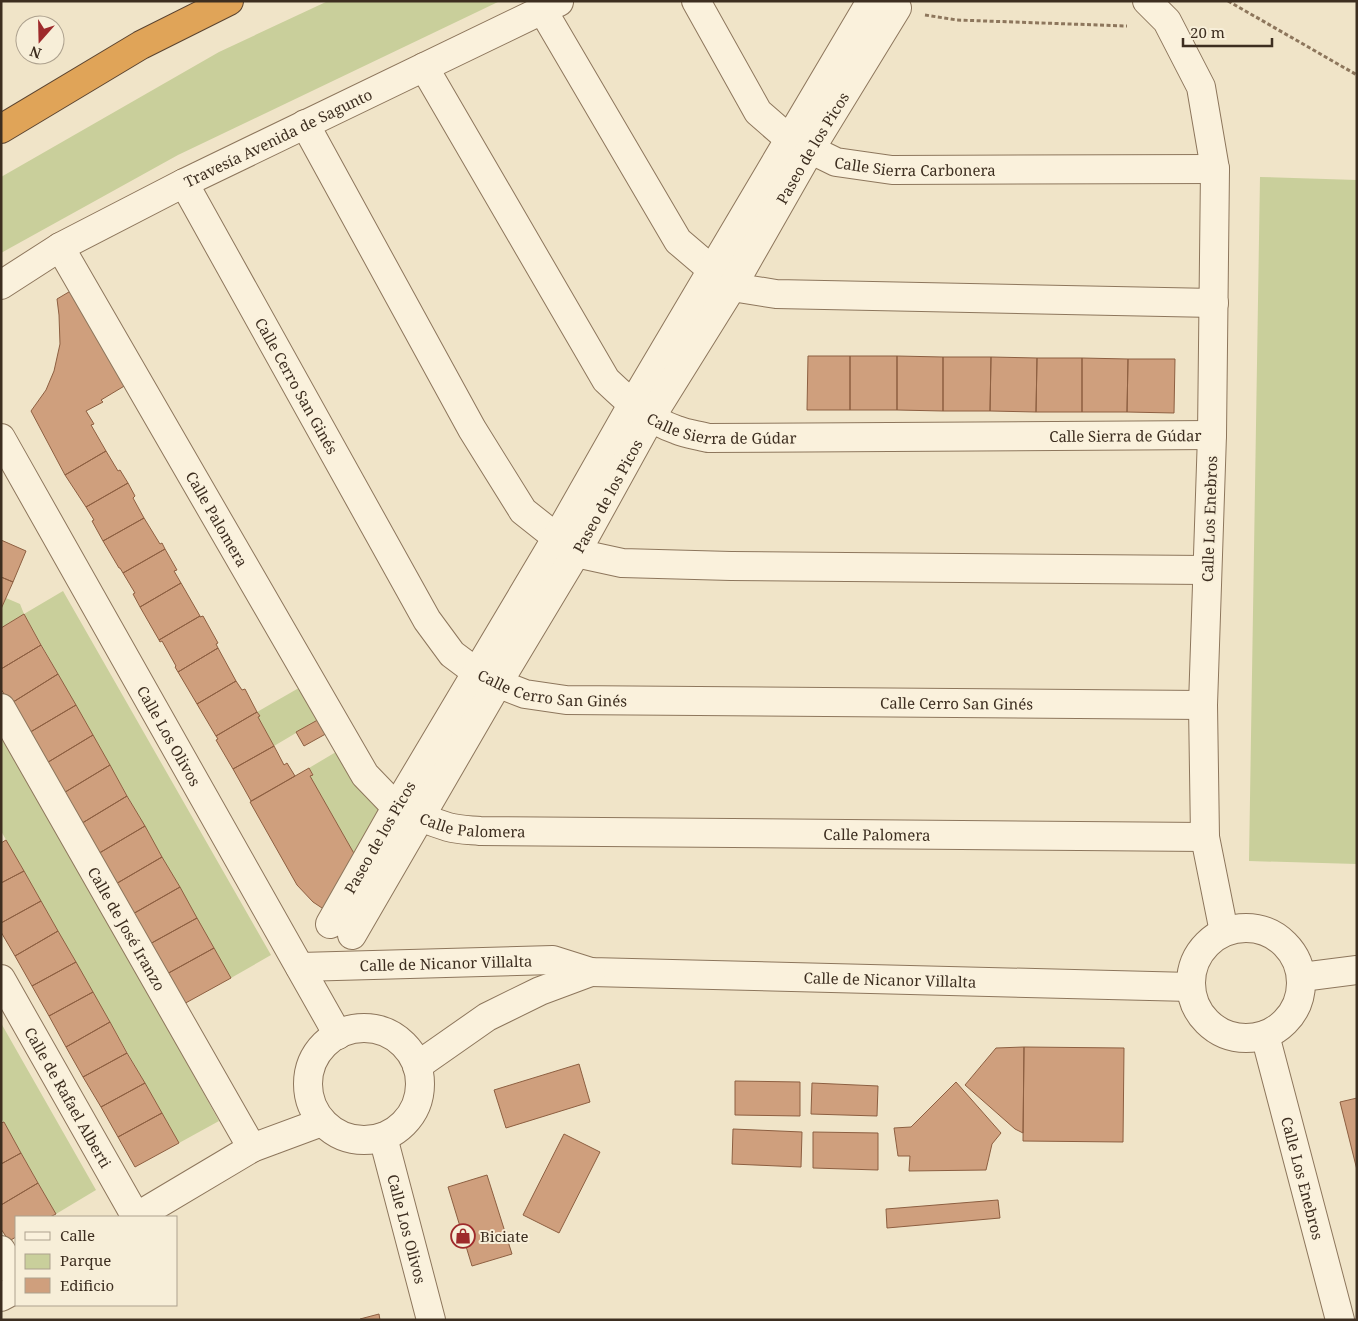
<svg xmlns="http://www.w3.org/2000/svg" width="1358" height="1321" viewBox="0 0 1358 1321" font-family="'Noto Serif',serif">
	<style>
		.green { fill: #c9cf9b }
		.building { fill: #cf9f7d; stroke: #8d5f41 }
		.lines { fill: none; stroke-linecap: round; stroke-linejoin: round }
		.street-casing { stroke: #8d765c; stroke-width: 30 }
		.highway-casing { stroke: #5b4430; stroke-width: 30 }
		.path { stroke: #8d765c; stroke-width: 3; stroke-dasharray: 4 2.5; stroke-linecap: butt }
		.street { stroke: #faf1dc; stroke-width: 28 }
		.highway { stroke: #e0a458; stroke-width: 28 }
		.labels { text-anchor: middle; dominant-baseline: central; stroke-width: 4; stroke-linejoin: round; paint-order: stroke }
		.street-label { font-size: 15px; fill: #3d2e20; stroke: #f7eed8 }
		.poi-label { font-size: 15px; fill: #3d2e20; stroke: #f7eed8; text-anchor: start }
	</style>
	<rect width="100%" height="100%" fill="#f0e4c8"/>
	<path class="green" d="M 328,1 L 500,1 L 178,155 L 1,253 L 1,177 L 219,52 Z
		M 1260,177 L 1357,180 L 1357,864 L 1249,861 Z
		M 63,591 L 271,955 L 231,978 L 24,614 L 1,628 L 1,609 L 6,598 L 20,604 L 24,614 Z
		M 304,685 L 323,717 L 274,746 L 258,717 L 260,716 L 257,712 Z
		M 1,728 L 219,1121 L 179,1143 L 1,831 Z
		M 341,749 L 385,812 L 356,857 L 310,776 L 313,774 L 309,768 Z
		M 1,1023 L 96,1190 L 56,1214 L 1,1118 Z"/>
	<path class="building" d="M 79,286 L 131,382 L 101,400 L 103,402 L 86,411 L 94,424 L 91,425 L 106,451 L 65,475 L 31,411 L 46,390 L 54,371 L 60,344 L 59,315 L 57,299 Z
		M 808,356 L 850,356 L 850,410 L 807,410 Z
		M 850,356 L 897,356 L 897,410 L 850,410 Z
		M 897,356 L 943,357 L 943,411 L 897,410 Z
		M 943,357 L 991,357 L 990,411 L 943,411 Z
		M 991,357 L 1037,358 L 1036,412 L 990,411 Z
		M 1037,358 L 1082,358 L 1082,412 L 1036,412 Z
		M 1082,358 L 1128,359 L 1127,412 L 1082,412 Z
		M 1128,359 L 1175,359 L 1174,413 L 1127,412 Z
		M 106,451 L 118,471 L 120,470 L 128,483 L 86,507 L 65,475 Z
		M 128,483 L 135,496 L 133,498 L 144,518 L 103,541 L 92,521 L 94,520 L 86,507 Z
		M 144,518 L 160,544 L 162,543 L 165,549 L 123,573 L 120,568 L 119,568 L 103,541 Z
		M 1,540 L 26,551 L 13,582 L 1,577 Z
		M 165,549 L 177,570 L 174,571 L 181,583 L 140,607 L 133,594 L 135,593 L 123,573 Z
		M 1,577 L 13,582 L 1,609 Z
		M 181,583 L 200,616 L 159,640 L 140,607 Z
		M 24,614 L 41,645 L 1,669 L 1,628 Z
		M 200,616 L 200,617 L 203,616 L 218,643 L 216,644 L 218,648 L 178,672 L 175,667 L 176,666 L 162,641 L 160,642 L 159,640 Z
		M 41,645 L 58,674 L 10,704 L 1,689 L 1,669 Z
		M 218,648 L 236,681 L 197,704 L 178,672 Z
		M 58,674 L 76,705 L 27,734 L 10,704 Z
		M 236,681 L 242,690 L 245,689 L 257,712 L 216,736 L 197,704 Z
		M 76,705 L 93,735 L 45,764 L 27,734 Z
		M 257,712 L 260,716 L 258,717 L 274,746 L 233,769 L 216,740 L 218,739 L 216,736 Z
		M 323,717 L 331,731 L 304,746 L 296,732 Z
		M 93,735 L 110,765 L 62,794 L 45,764 Z
		M 274,746 L 284,765 L 287,763 L 295,776 L 251,801 L 233,769 Z
		M 110,765 L 127,796 L 79,825 L 62,794 Z
		M 309,768 L 313,775 L 310,776 L 356,857 L 325,910 L 313,902 L 297,885 L 250,802 Z
		M 127,796 L 145,826 L 96,855 L 79,825 Z
		M 145,826 L 162,857 L 114,885 L 96,855 Z
		M 6,840 L 24,871 L 1,883 L 1,843 Z
		M 162,857 L 180,887 L 131,915 L 114,885 Z
		M 24,871 L 41,901 L 1,923 L 1,883 Z
		M 180,887 L 197,918 L 148,945 L 131,915 Z
		M 41,901 L 58,931 L 15,956 L 1,932 L 1,923 Z
		M 197,918 L 214,948 L 165,975 L 148,945 Z
		M 58,931 L 76,962 L 32,986 L 15,956 Z
		M 214,948 L 231,978 L 182,1005 L 165,975 Z
		M 76,962 L 93,992 L 49,1016 L 32,986 Z
		M 93,992 L 110,1022 L 66,1047 L 49,1016 Z
		M 110,1022 L 127,1053 L 83,1077 L 66,1047 Z
		M 1024,1047 L 1124,1048 L 1123,1142 L 1023,1141 Z
		M 1024,1047 L 1023,1133 L 1015,1129 L 965,1085 L 996,1048 Z
		M 127,1053 L 145,1083 L 101,1107 L 83,1077 Z
		M 579,1064 L 590,1102 L 506,1128 L 494,1090 Z
		M 735,1081 L 800,1082 L 800,1116 L 735,1115 Z
		M 956,1082 L 1001,1133 L 992,1144 L 986,1170 L 909,1171 L 910,1156 L 898,1156 L 894,1128 L 911,1127 Z
		M 145,1083 L 162,1113 L 118,1137 L 101,1107 Z
		M 812,1083 L 878,1086 L 877,1116 L 811,1114 Z
		M 1357,1098 L 1357,1170 L 1340,1102 Z
		M 162,1113 L 179,1143 L 135,1167 L 118,1137 Z
		M 4,1122 L 21,1153 L 1,1164 L 1,1123 Z
		M 733,1129 L 802,1132 L 801,1167 L 732,1164 Z
		M 813,1132 L 878,1133 L 878,1170 L 813,1168 Z
		M 564,1134 L 600,1152 L 559,1233 L 523,1215 Z
		M 21,1153 L 38,1183 L 1,1205 L 1,1164 Z
		M 487,1175 L 512,1254 L 472,1266 L 448,1187 Z
		M 38,1183 L 56,1214 L 50,1217 L 16,1217 L 16,1237 L 9,1241 L 1,1229 L 1,1205 Z
		M 998,1200 L 1000,1218 L 887,1228 L 886,1209 Z
		M 379,1314 L 380,1320 L 360,1320 L 360,1319 Z"/>
	<g class="lines">
		<g class="street-casing">
			<g id="street">
				<path id="s1" d="M 696,1 L 758,112 L 789,139 L 836,162 L 892,170 L 1215,169"/>
				<path d="M 1147,1 L 1167,21 L 1201,87 L 1215,169 L 1212,435 L 1203,705 L 1205,837 L 1224,932"/>
				<path d="M 542,9 L 678,241 L 732,287 L 776,294 L 1214,303"/>
				<path id="s2" d="M 424,67 L 606,380 C 627,400 649,421 677,430 C 687,434 697,435 708,438 L 1212,435"/>
				<path d="M 305,124 L 472,429 L 523,511 L 576,553 L 622,563 L 731,566 L 1207,570"/>
				<path id="s3" d="M 184,183 L 427,620 L 452,654 L 476,672 L 507,687 L 525,694 L 566,700 L 1203,705"/>
				<path id="s4" d="M 60,247 L 365,775 L 392,803 C 410,813 428,821 448,827 C 458,830 469,830 480,831 L 1205,837"/>
				<path id="s5" d="M 1,285 L 60,247 L 184,183 L 559,2"/>
				<path id="s6" d="M 1,438 L 338,1035"/>
				<path id="s7" d="M 1,708 L 252,1148"/>
				<path id="s8" d="M 330,924 L 397,806 L 557,537 L 632,405 L 871,1"/>
				<circle cx="1246" cy="983" r="55"/>
				<path id="s9" d="M 352,935 L 498,683 L 576,553 L 651,417 L 732,287 L 810,150 L 897,8"/>
				<path id="s10" d="M 300,967 L 553,960 L 591,972 L 1191,987"/>
				<path d="M 1302,977 L 1357,970"/>
				<path id="s11" d="M 1,979 L 136,1217"/>
				<circle cx="364" cy="1084" r="56"/>
				<path id="s12" d="M 1265,1035 L 1340,1320"/>
				<path d="M 417,1066 L 487,1017 L 540,991 L 591,972"/>
				<path id="s13" d="M 383,1137 L 431,1320"/>
				<path d="M 136,1217 L 252,1148 L 322,1122"/>
				<path d="M 1,1250 L 16,1276"/>
				<path d="M 1,1297 L 16,1289"/>
			</g>
		</g>
		<g class="highway-casing">
			<path id="highway" d="M 1,129 L 141,45 L 229,1"/>
		</g>
		<path class="path" d="M 1228,1 L 1357,75
			M 925,15 L 957,20 L 1127,26"/>
		<use href="#street" class="street"/>
		<use href="#highway" class="highway"/>
	</g>
	<defs>
		<g id="shop-ring" transform="scale(1.25)"><circle r="9.5" fill="#f7eed8" stroke="#9e2a2b" stroke-width="1.5"/><path d="M-5-2.5h2.3a2.7 3.5 0 0 1 5.4 0H5L5.5 6h-11ZM-1.5-2.5h3a1.5 2.3 0 0 0-3 0Z" fill="#9e2a2b"/></g>
	</defs>
	<g fill-rule="evenodd">
		<use href="#shop-ring" x="463" y="1236"/>
	</g>
	<g class="labels">
		<g class="street-label">
			<text stroke="none"><textPath href="#s5" startOffset="314">Travesía Avenida de Sagunto</textPath></text>
			<text stroke="none"><textPath href="#s9" startOffset="912">Paseo de los Picos</textPath></text>
			<text stroke="none"><textPath href="#s1" startOffset="300">Calle Sierra Carbonera</textPath></text>
			<text stroke="none"><textPath href="#s3" startOffset="232">Calle Cerro San Ginés</textPath></text>
			<text stroke="none"><textPath href="#s2" startOffset="494">Calle Sierra de Gúdar</textPath></text>
			<text stroke="none"><textPath href="#s2" startOffset="899">Calle Sierra de Gúdar</textPath></text>
			<text stroke="none"><textPath href="#s9" startOffset="508">Paseo de los Picos</textPath></text>
			<text stroke="none"><textPath href="#s4" startOffset="314">Calle Palomera</textPath></text>
			<text transform="translate(1209 519) rotate(-88)">Calle Los Enebros</text>
			<text stroke="none"><textPath href="#s3" startOffset="652">Calle Cerro San Ginés</textPath></text>
			<text stroke="none"><textPath href="#s3" startOffset="1058">Calle Cerro San Ginés</textPath></text>
			<text stroke="none"><textPath href="#s6" startOffset="342">Calle Los Olivos</textPath></text>
			<text stroke="none"><textPath href="#s4" startOffset="734">Calle Palomera</textPath></text>
			<text stroke="none"><textPath href="#s4" startOffset="1139">Calle Palomera</textPath></text>
			<text stroke="none"><textPath href="#s8" startOffset="100">Paseo de los Picos</textPath></text>
			<text stroke="none"><textPath href="#s7" startOffset="254">Calle de José Iranzo</textPath></text>
			<text stroke="none"><textPath href="#s10" startOffset="146">Calle de Nicanor Villalta</textPath></text>
			<text stroke="none"><textPath href="#s10" startOffset="592">Calle de Nicanor Villalta</textPath></text>
			<text stroke="none"><textPath href="#s11" startOffset="136">Calle de Rafael Alberti</textPath></text>
			<text stroke="none"><textPath href="#s12" startOffset="148">Calle Los Enebros</textPath></text>
			<text stroke="none"><textPath href="#s13" startOffset="95">Calle Los Olivos</textPath></text>
		</g>
		<g class="poi-label">
			<text x="480" y="1236">Biciate</text>
		</g>
	</g>
	<rect width="1358" height="1321" fill="none" stroke="#3d2e20" stroke-width="5"/>
	<rect x="15" y="1216" width="162" height="90" fill="#f7eed8" stroke="#ada18e"/>
	<rect x="25" y="1232" width="25" height="8" fill="#faf1dc" stroke="#ada18e"/>
	<text x="60" y="1241" font-size="15" fill="#3d2e20">Calle</text>
	<rect x="25" y="1254" width="25" height="15" fill="#c9cf9b" stroke="#ada18e"/>
	<text x="60" y="1266" font-size="15" fill="#3d2e20">Parque</text>
	<rect x="25" y="1278" width="25" height="15" fill="#cf9f7d" stroke="#ada18e"/>
	<text x="60" y="1291" font-size="15" fill="#3d2e20">Edificio</text>
	<g transform="translate(40 40) rotate(200)"><circle r="24" fill="#f7eed8" stroke="#ada18e"/>
	<path d="M0-4L9 19L0 12L-9 19Z" fill="#9e2a2b"/>
	<text y="-8" font-size="14" font-weight="bold" text-anchor="middle" fill="#3d2e20">N</text>
	</g>
	<path d="M1183 38v8h89v-8" fill="none" stroke="#3d2e20" stroke-width="2.5"/>
	<text x="1190" y="38" font-size="15" fill="#3d2e20" stroke="#f7eed8" stroke-width="4" paint-order="stroke">20 m</text>
</svg>
